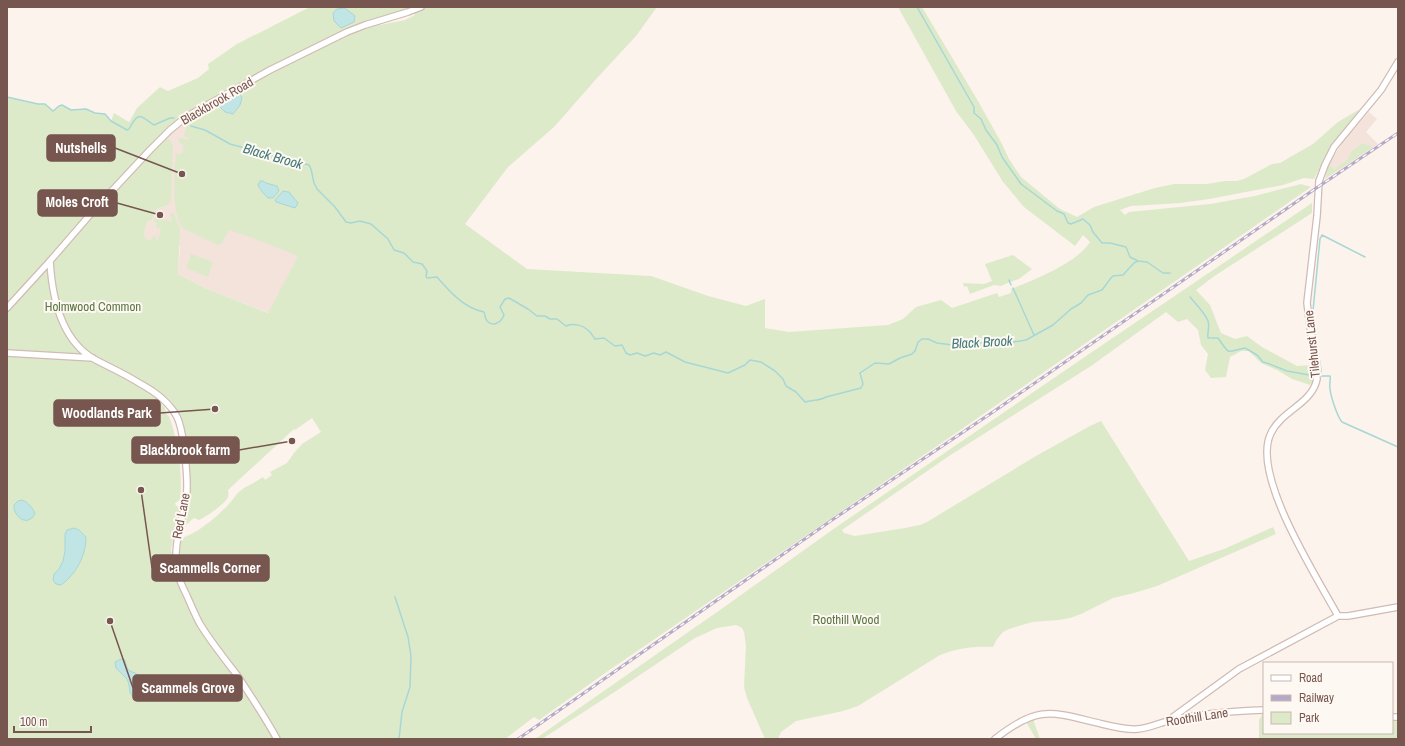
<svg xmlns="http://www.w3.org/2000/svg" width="1405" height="746" viewBox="0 0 1405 746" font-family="'Archivo Narrow',sans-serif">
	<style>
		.residential { fill: #f3e3db }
		.green { fill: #ddeaca; fill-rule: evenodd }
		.water { fill: #c0e5e4; stroke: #a7d7d5 }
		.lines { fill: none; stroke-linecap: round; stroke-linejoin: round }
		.stream { stroke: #a7d7d5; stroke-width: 1.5 }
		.minor-casing { stroke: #d1bbb4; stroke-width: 8 }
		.minor { stroke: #fff; stroke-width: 5.5 }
		.rail-casing { stroke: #b4a9c7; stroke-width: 3 }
		.rail { stroke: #fef8f3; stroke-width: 1.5; stroke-dasharray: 4.5; stroke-linecap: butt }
		.labels { text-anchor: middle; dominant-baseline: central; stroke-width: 4; stroke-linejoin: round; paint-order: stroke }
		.street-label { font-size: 13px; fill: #77564f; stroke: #fef8f3 }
		.park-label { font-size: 13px; fill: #5c7644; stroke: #fef8f3 }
		.water-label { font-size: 14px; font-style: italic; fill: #427b79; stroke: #fef8f3 }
		.leader { fill: none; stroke: #77564f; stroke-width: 1.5 }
		.callout-dot { fill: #77564f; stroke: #fef8f3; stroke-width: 1.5 }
		.callout { fill: #77564f; stroke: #77564f; stroke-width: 1.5 }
		.callout-label { font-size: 14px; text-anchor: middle; font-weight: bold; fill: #fff }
	</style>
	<rect width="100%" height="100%" fill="#fcf3ec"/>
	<path class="residential" d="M 1369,112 L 1377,119 L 1366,132 L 1378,144 L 1338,171 L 1329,164 L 1344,140 Z
		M 185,120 L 326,202 L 269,313 L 205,288 L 178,274 L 180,246 L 164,244 L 146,239 L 144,234 L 147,222 L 152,220 L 155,210 L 168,205 L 165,138 Z"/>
	<path class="green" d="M 310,7 L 657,7 L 636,36 L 598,77 L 554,127 L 508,167 L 465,224 L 527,269 L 651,276 L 708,296 L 746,306 L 765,299 L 765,328 L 789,332 L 888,325 L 903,319 L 916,307 L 941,300 L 952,308 L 997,293 L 999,297 L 1011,293 L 1011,289 C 1034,280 1077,263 1090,242 L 1083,235 L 1075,246 L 1024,207 L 1003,182 L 974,135 L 956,111 L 898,7 L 922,7 L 978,101 L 1002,144 L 1009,159 L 1021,177 L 1060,209 L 1077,217 L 1094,207 L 1155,188 L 1174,184 L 1207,184 L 1225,181 L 1237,181 L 1244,179 L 1272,164 L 1280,163 L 1313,144 L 1338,122 L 1360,109 L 1330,148 L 1314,179 L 1304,178 L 1283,185 L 1209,199 L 1180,203 L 1131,206 L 1120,210 L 1125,215 L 1129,212 L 1210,204 L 1255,196 L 1301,184 L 1311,187 L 956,433 L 608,671 L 539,720 L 534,717 L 505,739 L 7,739 L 7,97 L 38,104 L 45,104 L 53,111 L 59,106 L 62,105 L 71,110 L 86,109 L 95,113 L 105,114 L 111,121 L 114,113 L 129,122 L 137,108 L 160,87 L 168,91 L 198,78 L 209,69 L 208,64 L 237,44 ZM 411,10 L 415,15 L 405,20 L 380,25 L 379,18 ZM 185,120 L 188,121 L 184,136 L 189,138 L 189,140 L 179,138 L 178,140 L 180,143 L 184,145 L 182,154 L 178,153 L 176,154 C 174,175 171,209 182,228 L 218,245 L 222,243 L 229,230 L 253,238 L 298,256 L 268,313 L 205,288 L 178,274 L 180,229 L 174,213 L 170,214 L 170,216 L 172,217 L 171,222 L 166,219 L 166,221 L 163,220 L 163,218 L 156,216 L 154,222 L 157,223 L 156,228 L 161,229 L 158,240 L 155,239 L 156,236 L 153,236 L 152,240 L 146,239 L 144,234 L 147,222 L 152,220 L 155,210 L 168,205 L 171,200 L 173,145 L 169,139 L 165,138 ZM 163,395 L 169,399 L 177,410 L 182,426 L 188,497 L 181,529 L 194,518 L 199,520 C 206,517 225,504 228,497 C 229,495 228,492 228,490 L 294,429 L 295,430 L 312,418 L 321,432 L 302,444 L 294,453 L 287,463 L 270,472 L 272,475 L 265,480 L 263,477 C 255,483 243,487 237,494 C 234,497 232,501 229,504 C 217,517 196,535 178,539 L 179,567 L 184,585 L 179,587 L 174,570 L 171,549 L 180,507 L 176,506 L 175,503 L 180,500 C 183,475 178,440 169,416 L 166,414 L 165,408 L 158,400 Z
		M 1363,143 L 1373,147 L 1325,179 L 1329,164 L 1335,169 L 1347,160 L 1351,152 Z
		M 1312,203 L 1312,213 L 1213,277 L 1196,290 L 1210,305 L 1221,333 L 1235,339 L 1247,336 L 1262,347 L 1297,366 L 1311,365 L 1314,381 L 1310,385 L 1292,379 L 1279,371 L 1261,363 L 1249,351 L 1241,351 L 1230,357 L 1226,377 L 1211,378 L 1205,370 L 1208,354 L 1201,345 L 1198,330 L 1187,319 L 1178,322 L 1166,312 L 1091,366 L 949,456 L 842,530 L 844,533 L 855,536 L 905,528 L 920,525 L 927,522 L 1036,456 L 1090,426 L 1101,421 L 1189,561 L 1224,549 L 1273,527 L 1276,534 L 1157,586 L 1134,593 L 1113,598 L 1081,614 L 1070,618 L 1058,620 L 1032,622 L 1009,629 L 1003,632 L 997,639 L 993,647 C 974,646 958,648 940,655 L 858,706 L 843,711 L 796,721 L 781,732 L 778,739 L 765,739 L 747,698 L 744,687 L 746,646 L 744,632 L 742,628 L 736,625 L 717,628 L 695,638 L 616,691 L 542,739 L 535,739 L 727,605 L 835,528 L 1089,354 Z
		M 191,254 L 213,262 L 208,277 L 186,268 Z
		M 1013,255 L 1032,269 L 1019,279 L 1010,282 L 1001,286 L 994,285 L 970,294 L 967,286 L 964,287 L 963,283 L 984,284 L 992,281 L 985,264 Z
		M 1263,713 L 1264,713 L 1264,733 L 1392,733 L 1392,720 L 1398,720 L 1398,739 L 1259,739 L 1259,720 Z
		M 1033,719 L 1040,739 L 1036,739 L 1026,722 Z"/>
	<path class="water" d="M 345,8 L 355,16 L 354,22 L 341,28 L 334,21 L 333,13 L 337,9 Z
		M 239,92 L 242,98 L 240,105 L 233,114 L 225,112 L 217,104 Z
		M 260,181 L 263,181 L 266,183 L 277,186 L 279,191 L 273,198 L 268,198 C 264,194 260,190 258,185 Z
		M 283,191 L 289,192 L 298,203 L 295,208 L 276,202 L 275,200 Z
		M 22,500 C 28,502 33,508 35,514 C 27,528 13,516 14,505 L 18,501 Z
		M 74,528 L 79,530 L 86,537 C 86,556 76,574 61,585 L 56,584 L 53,580 L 54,574 L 59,569 L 63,561 L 65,551 L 65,534 L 67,530 Z
		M 121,659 L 125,660 L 127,668 L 130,671 L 137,674 L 147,687 L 146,694 L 136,700 L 130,693 C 129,677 126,679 116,668 L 115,662 Z"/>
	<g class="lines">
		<path class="stream" d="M 917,7 L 974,107 L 974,113 L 981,119 L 986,130 L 997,145 L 1002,157 L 1021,184 L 1057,211 L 1064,214 L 1068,223 L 1071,224 L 1083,219 L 1090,225 L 1093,232 L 1102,243 L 1110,243 L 1126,247 L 1130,257 L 1138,261
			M 7,97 L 38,104 L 45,104 L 53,111 L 59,106 L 62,105 L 71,110 L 86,109 L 95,113 L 105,114 L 111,121 L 127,130 L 129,129 C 139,110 140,116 154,125 L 170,118 L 174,118
			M 191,126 L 205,130 L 230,144 L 309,165 L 311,169 L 314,183 L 317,189 L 335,207 L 346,222 L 351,223 L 360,221 L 371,224 L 388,239 L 394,250 L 404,253 L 413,262 L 422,264 L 427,271 L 426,276 L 427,278 L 437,277 C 450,292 464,308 484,312 C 485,314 485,319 487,321 C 494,328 502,321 504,315 L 500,307 L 505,299 L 509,298 L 528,309 L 537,316 L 545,316 L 550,319 L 557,319 L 566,326 C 573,323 583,325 589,331 C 591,333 593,336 595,339 L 604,338 L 615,346 L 622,345 L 626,353 L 630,355 L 637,353 L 645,356 L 654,353 L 660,355 L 666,352 L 685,362 L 728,373 L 745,365 L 750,360 L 761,362 L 775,371 L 783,379 L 786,386 L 796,392 L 805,402 C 812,400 819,401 826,397 L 861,388 L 863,384 L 860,373 L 875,363 L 889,364 L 900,358 L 912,354 L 915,351 L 918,342 L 922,339 L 928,339 L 937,343 L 953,345 L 988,342 L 1008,343 L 1026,340 L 1053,325 L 1071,309 L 1081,303 L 1088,295 L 1102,290 L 1111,278 L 1113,276 L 1123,275 L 1134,263 L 1138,261 L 1147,262 L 1163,273 L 1170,273
			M 1009,280 L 1011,285
			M 1013,288 L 1034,335
			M 1190,297 C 1196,304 1205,313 1208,321 C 1210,327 1207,332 1208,338 L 1218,338 C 1231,356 1225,352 1245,348 L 1257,355 L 1263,362 L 1267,363 L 1287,371 L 1315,376
			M 1319,376 L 1330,376 C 1331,380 1329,384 1330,389 C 1331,397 1337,416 1342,422 L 1398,447
			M 1320,376 L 1321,370 L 1315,330 L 1313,311 L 1320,239 L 1322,235 L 1365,257
			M 395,597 L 408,637 L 411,656 L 410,687 L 402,712 L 399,739"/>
		<g class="minor-casing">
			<path id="minor" d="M 50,261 C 52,296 61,340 94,359 C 109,367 125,374 139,383 C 154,391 169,401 177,417 C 184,431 189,484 186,500 C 181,525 173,546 177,571 C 179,580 183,588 187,596 C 191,605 195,615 200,624 C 211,642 224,658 237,675 C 251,696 265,717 277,739
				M 7,308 L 50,261 L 95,209 L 150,150 L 170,130 L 186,117 L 270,70 L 347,32 L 365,25 L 408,12 L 421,7
				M 7,353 L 93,358
				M 1338,616 C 1317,577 1250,474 1271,433 C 1282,410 1312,404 1317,379 L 1307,303 L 1317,216 L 1319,181 L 1325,165 L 1334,147 L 1381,90 L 1398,62
				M 1392,717 L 1398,717
				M 1171,720 L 1173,717 L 1239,669 L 1338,616 L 1348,616 L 1398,607
				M 995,739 C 1039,704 1052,712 1102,724 C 1114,727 1126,730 1138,729 C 1151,728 1163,721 1176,719 C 1205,713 1235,711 1264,710"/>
		</g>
		<use href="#minor" class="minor"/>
		<g class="rail-casing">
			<path id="rail" d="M 518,739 L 832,520 L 990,414 L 1312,191 L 1398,133"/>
		</g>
		<use href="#rail" class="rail"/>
	</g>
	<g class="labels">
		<g class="street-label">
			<text transform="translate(217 101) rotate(-30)">Blackbrook Road</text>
			<text transform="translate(1312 344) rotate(-96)">Tilehurst Lane</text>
			<text transform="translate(181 516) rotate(-79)">Red Lane</text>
			<text transform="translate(1197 717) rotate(-9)">Roothill Lane</text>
		</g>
		<g class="park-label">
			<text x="93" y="306">Holmwood Common</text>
			<text x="846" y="619">Roothill Wood</text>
		</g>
		<g class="water-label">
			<text transform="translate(273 156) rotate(16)">Black Brook</text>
			<text transform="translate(982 342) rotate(-3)">Black Brook</text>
		</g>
	</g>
	<path class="leader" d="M182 174L115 148M160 215L117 203M215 409L160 413M292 441L239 450M141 490L152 568M110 621L133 688"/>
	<g class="callout-dot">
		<circle cx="182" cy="174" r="4"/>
		<circle cx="160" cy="215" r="4"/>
		<circle cx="215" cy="409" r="4"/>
		<circle cx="292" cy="441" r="4"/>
		<circle cx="141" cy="490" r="4"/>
		<circle cx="110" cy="621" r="4"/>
	</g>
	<g class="callout">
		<rect x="47" y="135" width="68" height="26" rx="4"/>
		<rect x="38" y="190" width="79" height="26" rx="4"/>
		<rect x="54" y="400" width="106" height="26" rx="4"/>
		<rect x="132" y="437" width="107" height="26" rx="4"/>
		<rect x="152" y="555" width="117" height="26" rx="4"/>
		<rect x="133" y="675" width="109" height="26" rx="4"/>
	</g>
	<g class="callout-label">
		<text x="81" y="153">Nutshells</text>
		<text x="77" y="207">Moles Croft</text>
		<text x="107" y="418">Woodlands Park</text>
		<text x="185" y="455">Blackbrook farm</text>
		<text x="210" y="573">Scammells Corner</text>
		<text x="188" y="693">Scammels Grove</text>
	</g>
	<rect width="1405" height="746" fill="none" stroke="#77564f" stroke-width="16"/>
	<rect x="1263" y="662" width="130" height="72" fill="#fef8f3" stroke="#c8b7b1"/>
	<rect x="1271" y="675" width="20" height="6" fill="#ffffff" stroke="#c8b7b1"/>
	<text x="1299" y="682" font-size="12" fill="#77564f">Road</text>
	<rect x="1271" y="695" width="20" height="6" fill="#b4a9c7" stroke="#c8b7b1"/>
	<text x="1299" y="702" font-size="12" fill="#77564f">Railway</text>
	<rect x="1271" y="712" width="20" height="12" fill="#ddeaca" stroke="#c8b7b1"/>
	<text x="1299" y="722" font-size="12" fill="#77564f">Park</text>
	<path d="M14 726v6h77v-6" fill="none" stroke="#77564f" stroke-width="2"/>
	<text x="20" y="726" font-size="12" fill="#77564f" stroke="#fef8f3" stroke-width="3" paint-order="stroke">100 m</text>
</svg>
